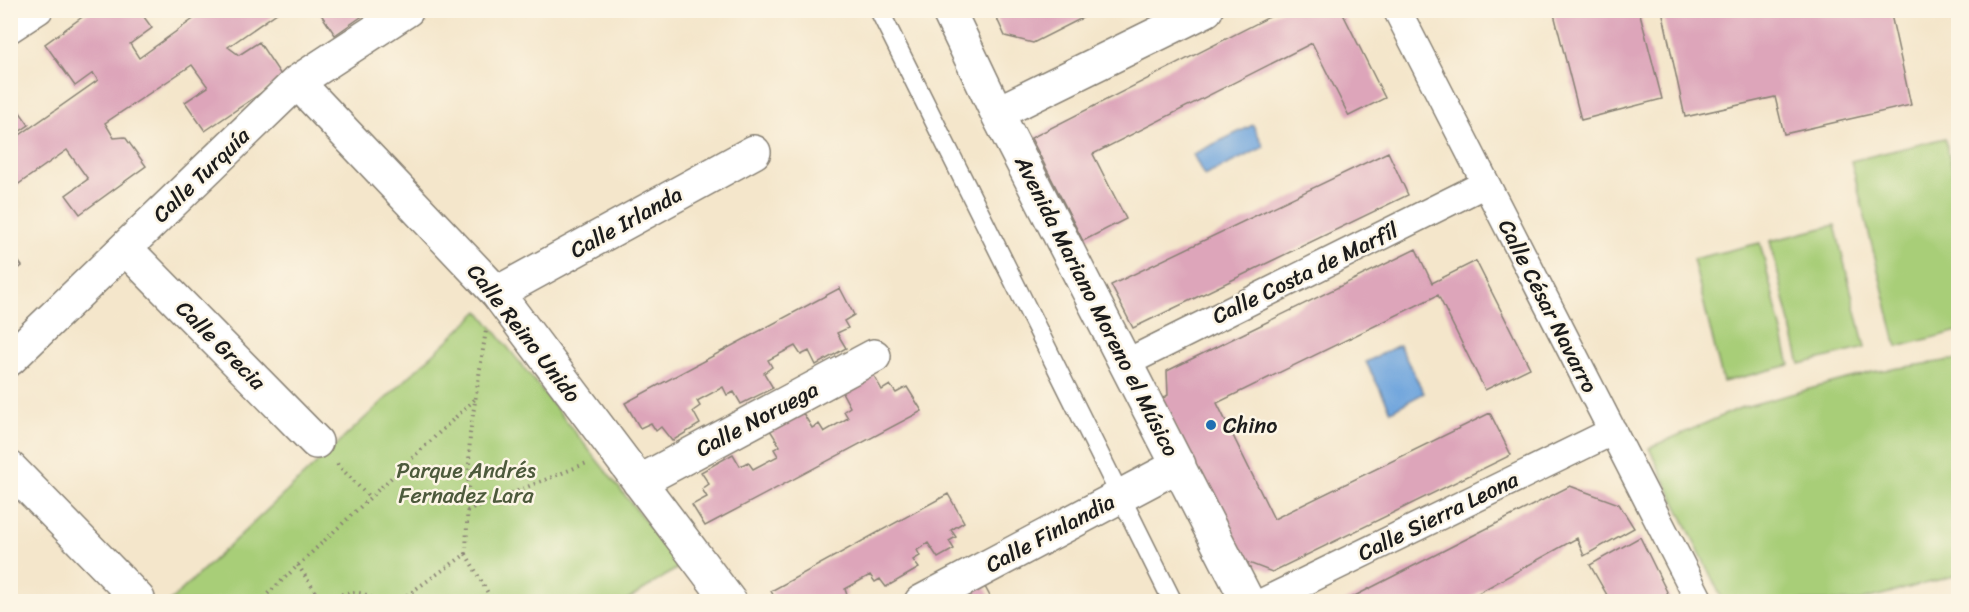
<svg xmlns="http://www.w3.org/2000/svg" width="1969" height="612" viewBox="0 0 1969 612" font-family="Sriracha,sans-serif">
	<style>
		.green { fill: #a8ce78; stroke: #62754a; stroke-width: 1.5 }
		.water { fill: #6fa5dd; stroke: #46607c; stroke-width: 1.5 }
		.building { fill: #dda5ba }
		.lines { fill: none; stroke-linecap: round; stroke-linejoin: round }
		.service-casing { stroke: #888174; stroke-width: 21 }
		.pedestrian-casing { stroke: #888174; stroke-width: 30 }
		.minor-casing { stroke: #888174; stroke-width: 36 }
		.path { stroke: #888174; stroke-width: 4; stroke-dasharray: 1.5 4.5; stroke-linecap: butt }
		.service { stroke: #fff; stroke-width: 18 }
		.pedestrian { stroke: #fff; stroke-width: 27 }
		.minor { stroke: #fff; stroke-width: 33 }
		.poi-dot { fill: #1f6fb2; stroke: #fcf5e5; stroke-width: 2 }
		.labels { text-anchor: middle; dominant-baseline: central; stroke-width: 5; stroke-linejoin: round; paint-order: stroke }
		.street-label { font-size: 22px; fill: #1c1c1c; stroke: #fcf5e5 }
		.poi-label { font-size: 22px; fill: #1c1c1c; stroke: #fcf5e5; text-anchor: start }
		.park-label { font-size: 22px; fill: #4d5a3c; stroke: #fcf5e5 }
	</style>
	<rect width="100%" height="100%" fill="#fcf5e5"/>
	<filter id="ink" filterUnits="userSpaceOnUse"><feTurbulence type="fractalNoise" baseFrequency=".0167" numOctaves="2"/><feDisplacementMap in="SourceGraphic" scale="12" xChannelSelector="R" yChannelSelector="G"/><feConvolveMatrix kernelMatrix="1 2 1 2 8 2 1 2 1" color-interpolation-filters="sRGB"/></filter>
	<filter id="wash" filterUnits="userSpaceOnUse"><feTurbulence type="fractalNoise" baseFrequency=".008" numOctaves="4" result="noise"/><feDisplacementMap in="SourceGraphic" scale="24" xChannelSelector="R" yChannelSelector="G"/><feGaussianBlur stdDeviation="1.35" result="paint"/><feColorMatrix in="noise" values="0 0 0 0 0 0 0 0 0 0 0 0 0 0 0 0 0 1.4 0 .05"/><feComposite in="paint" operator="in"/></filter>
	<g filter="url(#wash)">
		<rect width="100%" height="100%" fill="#f4e6cb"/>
		<path class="green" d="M 1945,138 L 1958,195 L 1958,331 L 1897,347 L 1851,161 Z
			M 1835,225 L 1865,348 L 1800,364 L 1770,241 Z
			M 1760,243 L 1790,365 L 1723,382 L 1693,259 Z
			M 479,311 L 681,566 L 626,601 L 169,602 Z
			M 1958,359 L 1958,575 L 1859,601 L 1723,601 L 1649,448 L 1740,408 L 1872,372 Z"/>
		<path class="water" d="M 1253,125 L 1264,147 L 1204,176 L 1193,154 Z
			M 1399,345 L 1424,393 L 1391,411 L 1366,362 Z"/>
		<g id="blocks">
			<path class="building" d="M 92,10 L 139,10 L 152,28 L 130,44 L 139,58 L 206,10 L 281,10 L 228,47 L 239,55 L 259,42 L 283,78 L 205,131 L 185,102 L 208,87 L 192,65 L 105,123 L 114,138 L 125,137 L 146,166 L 80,214 L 66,195 L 88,179 L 67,150 L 10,190 L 10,98 L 29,125 L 13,136 L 14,139 L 98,80 L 93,73 L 75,86 L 45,44 Z
				M 318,10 L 371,10 L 335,35 Z
				M 993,10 L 1098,10 L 1033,43 L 1005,36 Z
				M 1283,10 L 1341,10 L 1385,98 L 1349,116 L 1312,43 L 1093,154 L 1126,219 L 1083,241 L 1031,138 Z
				M 1553,10 L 1639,10 L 1662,99 L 1581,120 Z
				M 1662,10 L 1890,10 L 1911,105 L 1784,134 L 1775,97 L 1685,117 Z
				M 1388,152 L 1408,195 L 1133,328 L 1111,285 Z
				M 1416,249 L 1432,283 L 1476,261 L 1530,368 L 1485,390 L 1438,295 L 1217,403 L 1274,519 L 1490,413 L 1511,455 L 1272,572 L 1246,562 L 1160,400 L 1168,395 L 1167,371 Z
				M 10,250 L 22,266 L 10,275 Z
				M 840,288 L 854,315 L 844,321 L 848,328 L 837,333 L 846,348 L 816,365 L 809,351 L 801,355 L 795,346 L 768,360 L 772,367 L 764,373 L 773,388 L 741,404 L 734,392 L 727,395 L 723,387 L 697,401 L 700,406 L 693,411 L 700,424 L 672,441 L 661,427 L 656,431 L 651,423 L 640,428 L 625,403 Z
				M 873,374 L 882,390 L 890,385 L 896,393 L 907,387 L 922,411 L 705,526 L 692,505 L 707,497 L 702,489 L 709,484 L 701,472 L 733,454 L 740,466 L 748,462 L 753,469 L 778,456 L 774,449 L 780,446 L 770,430 L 803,413 L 812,428 L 819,424 L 824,432 L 848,418 L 844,411 L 850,407 L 842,392 Z
				M 1570,486 L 1619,504 L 1634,528 L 1584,556 L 1577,538 L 1462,602 L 1343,602 Z
				M 948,494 L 964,522 L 951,530 L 956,537 L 949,541 L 954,549 L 938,558 L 928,543 L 917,550 L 920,556 L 913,560 L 919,568 L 886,587 L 880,579 L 875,582 L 870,575 L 845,589 L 847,595 L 843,598 L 844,602 L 777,602 L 771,591 Z
				M 1640,537 L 1672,602 L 1611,602 L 1590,565 Z
				M 984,585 L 992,600 L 999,596 L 1003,602 L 970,602 L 966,595 Z"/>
		</g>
	</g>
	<g filter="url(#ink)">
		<use href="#blocks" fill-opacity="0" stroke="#888174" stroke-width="1.5"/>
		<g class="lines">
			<g class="service-casing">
				<path id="service" d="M 879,10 L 1173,602"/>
			</g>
			<g class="pedestrian-casing">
				<path id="pedestrian" d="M 1397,10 L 1700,602
					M 10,29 L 39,10
					M 1126,363 L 1485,184
					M 1263,602 L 1613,431"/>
			</g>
			<g class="minor-casing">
				<path id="minor" d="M 948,10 L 997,113 L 1248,602
					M 297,82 L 497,293 L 730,602
					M 997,113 L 1206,10
					M 125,248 L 316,442
					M 497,293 L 754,152
					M 10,359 L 297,82 L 407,10
					M 10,468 L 138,599
					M 639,482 L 874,356
					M 921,602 L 1179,465"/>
			</g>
			<path class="path" d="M 337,464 L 370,498
				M 467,511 L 587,463
				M 466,554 L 470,434 L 486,330
				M 298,565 L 322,602
				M 259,602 L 475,399
				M 325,602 C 341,592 361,587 377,602
				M 397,602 L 466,554 L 493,602"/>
			<use href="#service" class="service"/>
			<use href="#pedestrian" class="pedestrian"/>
			<use href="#minor" class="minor"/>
		</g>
	</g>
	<circle class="poi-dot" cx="1211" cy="425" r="6"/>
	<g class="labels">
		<g class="street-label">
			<text transform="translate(201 175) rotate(-44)">Calle Turquía</text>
			<text transform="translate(626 222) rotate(-29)">Calle Irlanda</text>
			<text transform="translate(1305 273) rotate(-26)">Calle Costa de Marfíl</text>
			<text transform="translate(1097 306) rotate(63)">Avenida Mariano Moreno el Músico</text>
			<text transform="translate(1548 306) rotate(63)">Calle César Navarro</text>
			<text transform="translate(524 333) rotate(52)">Calle Reino Unido</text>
			<text transform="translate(221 345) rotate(45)">Calle Grecia</text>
			<text transform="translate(757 419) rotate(-28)">Calle Noruega</text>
			<text transform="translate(1438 516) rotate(-26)">Calle Sierra Leona</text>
			<text transform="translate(1050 533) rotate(-28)">Calle Finlandia</text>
		</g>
		<g class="poi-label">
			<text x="1223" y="425">Chino</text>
		</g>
		<g class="park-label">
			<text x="466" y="470">Parque Andrés<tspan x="466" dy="25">Fernadez Lara</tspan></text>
		</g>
	</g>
	<rect width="1969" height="612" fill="none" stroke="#fcf5e5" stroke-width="36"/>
</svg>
